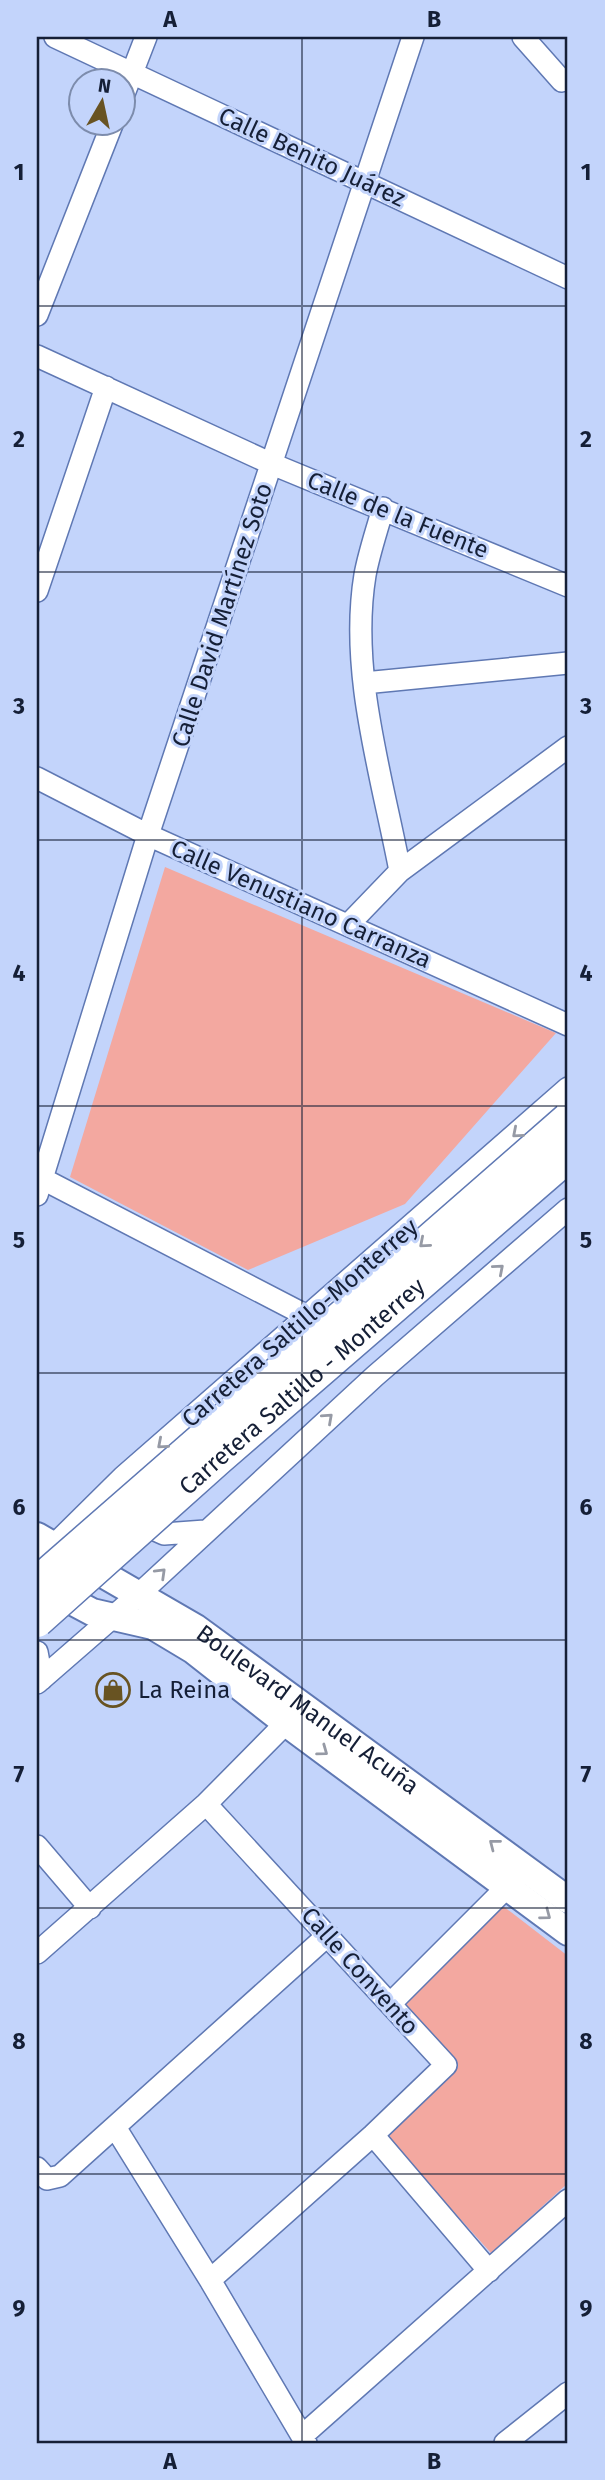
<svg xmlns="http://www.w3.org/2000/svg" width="605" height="2480" viewBox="0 0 605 2480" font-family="'Fira Sans',sans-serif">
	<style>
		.green { fill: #f3a8a0 }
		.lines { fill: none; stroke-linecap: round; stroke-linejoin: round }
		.minor-casing { stroke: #5f78b3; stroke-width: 24 }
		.major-casing { stroke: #5f78b3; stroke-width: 30 }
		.minor { stroke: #fff; stroke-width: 21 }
		.major { stroke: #fff; stroke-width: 26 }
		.highway-bridge-casing { stroke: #5f78b3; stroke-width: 35; stroke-linecap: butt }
		.highway-bridge { stroke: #fff; stroke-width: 32 }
		.oneway { stroke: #969aa5 }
		.grid { fill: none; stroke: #151f36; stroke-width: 2; stroke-opacity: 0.55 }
		.labels { text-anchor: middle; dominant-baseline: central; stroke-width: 6; stroke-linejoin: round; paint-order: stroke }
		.street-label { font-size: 24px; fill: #151f36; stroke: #c3d4fb }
		.poi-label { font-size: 24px; fill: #151f36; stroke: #c3d4fb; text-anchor: start }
		.neatline { fill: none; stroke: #151f36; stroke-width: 2.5 }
		.grid-label { font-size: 23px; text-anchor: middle; font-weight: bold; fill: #151f36 }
	</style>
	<rect width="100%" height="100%" fill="#c3d4fb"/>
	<path class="green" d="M 165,867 L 556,1033 L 405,1204 L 248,1270 L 70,1177 Z
		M 503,1906 L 568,1956 L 568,2183 L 491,2253 L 387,2138 L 458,2067 L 401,2003 Z"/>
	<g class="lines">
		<g class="minor-casing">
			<path id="minor" d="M 55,37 L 568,278
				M 523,37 L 562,81
				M 122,99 L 146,37
				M 37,315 L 113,122
				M 37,356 L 272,464 L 568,586
				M 37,591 L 106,387
				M 364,683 L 568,663
				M 37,778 L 148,835 L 568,1025
				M 400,871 L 568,747
				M 349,924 L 400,871 C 382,776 349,672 365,575 C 369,553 377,530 383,508
				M 37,1176 L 307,1316
				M 37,1195 L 148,835 L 413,37
				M 135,1521 L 164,1534 L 205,1531
				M 37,1562 L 123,1477 L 568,1088
				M 37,1652 L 42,1679
				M 37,1683 L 137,1596 L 375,1376 L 568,1209
				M 206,1804 L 446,2065 L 373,2135 L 210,2280
				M 37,1846 L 90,1908
				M 37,1953 L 206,1804 L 286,1723 L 300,1716
				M 390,2004 L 517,1877
				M 115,2127 L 210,2280 L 306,2443
				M 373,2135 L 489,2271
				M 37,2168 L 47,2179 L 60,2176 L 328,1935
				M 302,2436 L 568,2200
				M 505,2443 L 568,2393"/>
		</g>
		<g class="major-casing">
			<g id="major">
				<path id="s1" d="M 37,1536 L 196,1628 L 568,1900"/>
				<path d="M 47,1588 L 92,1612 L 153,1626 L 193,1650 L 286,1723 L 568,1932"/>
			</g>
		</g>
		<use href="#minor" class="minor"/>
		<use href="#major" class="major"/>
		<g class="highway-bridge-casing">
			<g id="highway-bridge">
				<path d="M 37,1583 L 568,1119"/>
				<path id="s2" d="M 37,1621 L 218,1459 L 568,1156"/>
			</g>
		</g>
		<use href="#highway-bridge" class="highway-bridge"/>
	</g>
	<defs><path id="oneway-chevron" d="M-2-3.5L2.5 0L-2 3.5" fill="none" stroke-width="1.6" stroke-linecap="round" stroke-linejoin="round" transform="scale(1.75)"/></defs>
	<g class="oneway">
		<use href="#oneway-chevron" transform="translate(517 1133) rotate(139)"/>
		<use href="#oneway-chevron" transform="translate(424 1243) rotate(139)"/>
		<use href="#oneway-chevron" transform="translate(499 1269) rotate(-41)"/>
		<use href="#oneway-chevron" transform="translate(328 1418) rotate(-42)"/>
		<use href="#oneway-chevron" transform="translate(162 1444) rotate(139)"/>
		<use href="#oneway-chevron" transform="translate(161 1573) rotate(-44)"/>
		<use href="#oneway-chevron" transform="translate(323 1751) rotate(36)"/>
		<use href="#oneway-chevron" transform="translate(494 1844) rotate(-142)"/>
		<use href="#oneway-chevron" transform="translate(546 1915) rotate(37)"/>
	</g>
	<path class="grid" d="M 302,37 L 302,2443M 37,306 L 568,306M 37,572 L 568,572M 37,840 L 568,840M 37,1106 L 568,1106M 37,1373 L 568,1373M 37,1640 L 568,1640M 37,1908 L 568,1908M 37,2174 L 568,2174"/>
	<defs>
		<g id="shop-ring" transform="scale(1.75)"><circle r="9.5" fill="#c3d4fb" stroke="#685322" stroke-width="1.5"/><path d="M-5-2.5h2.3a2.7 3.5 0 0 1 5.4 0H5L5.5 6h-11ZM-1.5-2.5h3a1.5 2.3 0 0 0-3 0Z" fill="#685322"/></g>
	</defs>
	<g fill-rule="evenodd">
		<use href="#shop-ring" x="113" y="1690"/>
	</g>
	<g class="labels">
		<g class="street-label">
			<text transform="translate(312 157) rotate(25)">Calle Benito Juárez</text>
			<text transform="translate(398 515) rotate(22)">Calle de la Fuente</text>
			<text transform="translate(222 615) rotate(-72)">Calle David Martínez Soto</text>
			<text transform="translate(301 904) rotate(24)">Calle Venustiano Carranza</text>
			<text transform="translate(300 1323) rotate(-41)">Carretera Saltillo-Monterrey</text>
			<text stroke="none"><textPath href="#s2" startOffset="354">Carretera Saltillo - Monterrey</textPath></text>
			<text stroke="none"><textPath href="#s1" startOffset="322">Boulevard Manuel Acuña</textPath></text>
			<text transform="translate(360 1971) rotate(48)">Calle Convento</text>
		</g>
		<g class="poi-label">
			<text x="138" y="1690">La Reina</text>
		</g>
	</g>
	<rect width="605" height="2480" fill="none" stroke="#c3d4fb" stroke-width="77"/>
	<g transform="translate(102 102) rotate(9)"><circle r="33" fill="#c3d4fb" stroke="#7d8cac" stroke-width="2"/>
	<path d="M0-5L12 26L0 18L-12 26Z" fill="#685322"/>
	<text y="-10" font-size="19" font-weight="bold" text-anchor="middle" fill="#151f36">N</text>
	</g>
	<rect x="38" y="38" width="528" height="2404" class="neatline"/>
	<g class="grid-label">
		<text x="170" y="27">A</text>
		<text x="434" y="27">B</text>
		<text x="19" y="180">1</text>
		<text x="586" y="180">1</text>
		<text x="19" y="447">2</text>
		<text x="586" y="447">2</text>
		<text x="19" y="714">3</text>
		<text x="586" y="714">3</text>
		<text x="19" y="981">4</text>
		<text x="586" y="981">4</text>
		<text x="19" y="1248">5</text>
		<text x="586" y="1248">5</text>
		<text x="19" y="1515">6</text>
		<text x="586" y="1515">6</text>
		<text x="19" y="1782">7</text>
		<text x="586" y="1782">7</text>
		<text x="19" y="2049">8</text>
		<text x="586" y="2049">8</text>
		<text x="19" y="2316">9</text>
		<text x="586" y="2316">9</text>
		<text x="170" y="2469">A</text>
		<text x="434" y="2469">B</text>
	</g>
</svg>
